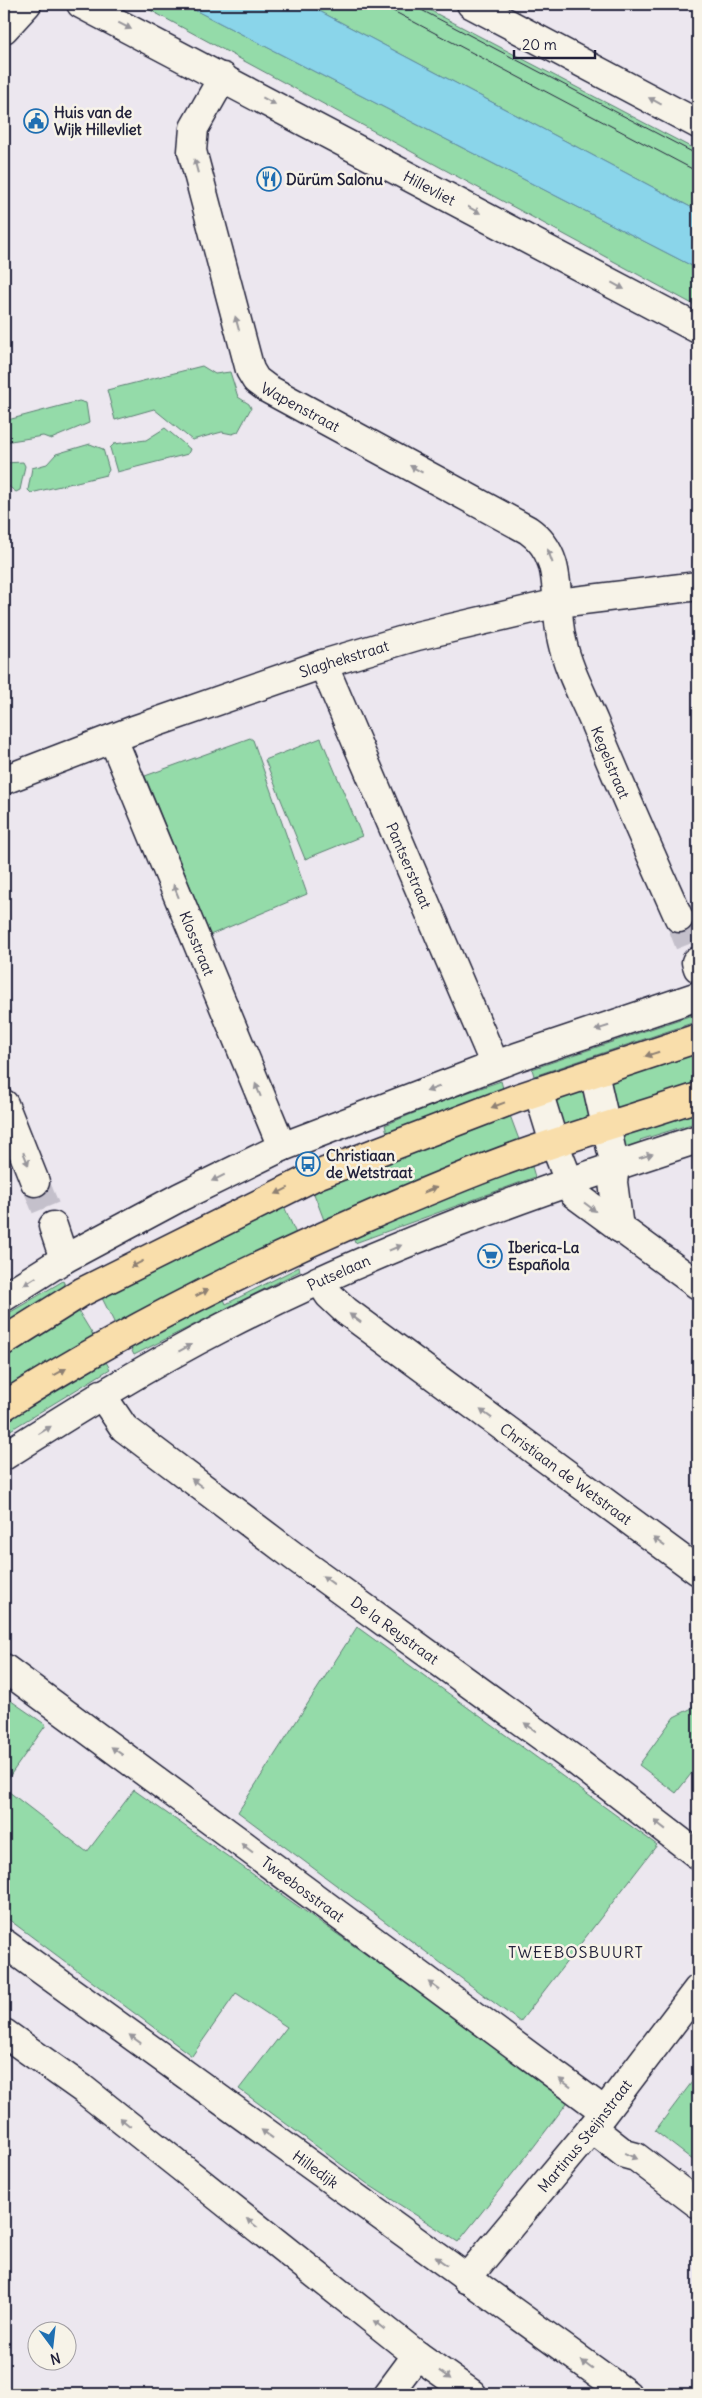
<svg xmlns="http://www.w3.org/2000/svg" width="702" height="2398" viewBox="0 0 702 2398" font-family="Delius,sans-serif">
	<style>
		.green { fill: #94dba9; stroke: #5b7e72 }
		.water { fill: #8ad5ea; stroke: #608da4 }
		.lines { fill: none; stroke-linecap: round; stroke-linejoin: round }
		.minor-tunnel { stroke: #c4c0cb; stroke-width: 28; stroke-dasharray: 28 14; stroke-linecap: butt }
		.minor-casing { stroke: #22223b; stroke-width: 31 }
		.major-casing { stroke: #22223b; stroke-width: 31 }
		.minor { stroke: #f7f3e8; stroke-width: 28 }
		.major { stroke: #f9deab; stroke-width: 28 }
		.tram { stroke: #22223b; stroke-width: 1 }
		.oneway { fill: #97959a }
		.oneway2 { fill: #8e8073 }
		.labels { text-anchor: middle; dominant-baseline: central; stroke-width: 5; stroke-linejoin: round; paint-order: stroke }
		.poi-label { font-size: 15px; font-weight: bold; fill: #22223b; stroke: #f7f3e8; text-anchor: start }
		.street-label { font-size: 15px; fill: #22223b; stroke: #f7f3e8 }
		.neighbourhood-label { font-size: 16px; letter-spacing: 1px; fill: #22223b; stroke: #f7f3e8 }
	</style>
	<rect width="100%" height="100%" fill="#ece7ef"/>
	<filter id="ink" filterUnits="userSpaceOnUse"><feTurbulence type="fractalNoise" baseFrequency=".02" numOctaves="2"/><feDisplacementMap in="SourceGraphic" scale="10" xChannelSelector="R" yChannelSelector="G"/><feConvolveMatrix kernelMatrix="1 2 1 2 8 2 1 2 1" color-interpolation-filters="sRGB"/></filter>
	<g filter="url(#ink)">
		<path class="green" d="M 139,4 L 183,4 L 698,269 L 698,307 Z
			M 306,4 L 418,4 L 698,151 L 698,211 Z
			M 202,366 L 215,374 L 230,372 L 238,397 L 249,404 L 251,408 L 238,432 L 232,434 L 222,432 L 192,440 L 154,409 L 115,420 L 107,390 Z
			M 79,401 L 86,403 L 89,423 L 51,439 L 43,436 L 4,442 L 4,421 Z
			M 165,428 L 190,449 L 188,454 L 117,472 L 110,448 L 114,444 L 146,440 Z
			M 90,444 L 103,449 L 109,470 L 106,475 L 31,493 L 28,490 L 32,468 L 47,464 L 56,454 Z
			M 23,462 L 25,466 L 20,490 L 16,492 L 4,483 L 4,463 Z
			M 250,738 L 253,740 L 307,894 L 210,935 L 145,776 Z
			M 321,738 L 362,836 L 305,859 L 265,760 Z
			M 698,1013 L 698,1021 L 534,1076 L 532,1069 Z
			M 698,1046 L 698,1089 L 613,1116 L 602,1076 Z
			M 501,1081 L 504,1092 L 497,1092 L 387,1133 L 385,1125 L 446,1100 Z
			M 578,1090 L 585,1093 L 593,1123 L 561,1133 L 551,1104 L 555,1095 Z
			M 508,1110 L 521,1145 L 413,1183 L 324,1220 L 311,1186 Z
			M 698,1110 L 698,1122 L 640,1140 L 643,1150 L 627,1154 L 621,1132 Z
			M 531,1163 L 535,1177 L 355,1243 L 353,1238 L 475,1187 L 476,1183 Z
			M 283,1204 L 297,1236 L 116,1326 L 100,1294 Z
			M 299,1267 L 300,1271 L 134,1355 L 130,1347 L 223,1297 L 226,1304 Z
			M 63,1281 L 67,1289 L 4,1327 L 4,1316 Z
			M 76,1307 L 96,1340 L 4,1397 L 4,1351 Z
			M 106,1362 L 110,1369 L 4,1434 L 4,1423 Z
			M 357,1627 L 657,1845 L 520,2022 L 238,1812 Z
			M 698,1683 L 698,1765 L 676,1793 L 639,1765 L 674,1717 L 692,1708 L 695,1700 L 694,1689 Z
			M 4,1696 L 46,1725 L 4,1784 Z
			M 4,1788 L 87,1852 L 134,1790 L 570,2099 L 529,2153 L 458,2242 L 369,2185 L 239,2089 L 287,2027 L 236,1993 L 192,2056 L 4,1916 Z
			M 698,2074 L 698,2164 L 655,2131 Z"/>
		<path class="water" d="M 183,4 L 306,4 L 698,211 L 698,269 Z"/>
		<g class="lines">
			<path class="minor-tunnel" d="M 679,918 L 696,962
				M 35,1182 L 53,1226"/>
			<g class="minor-casing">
				<g id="minor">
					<path id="s1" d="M 81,4 L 698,329"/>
					<path d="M 471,4 L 698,124"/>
					<path d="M 4,29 L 27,4"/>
					<path id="s2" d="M 223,77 L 194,128 L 192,151 L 250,370 L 256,380 L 268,389 L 528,530 C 567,557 552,601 562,641 C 568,669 583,696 594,722 C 621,788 650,853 679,918"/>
					<path id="s3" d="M 323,664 L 495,1065"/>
					<path id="s4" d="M 113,739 L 282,1147"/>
					<path id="s5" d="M 4,780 L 134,730 L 323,664 L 417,636 L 558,603 L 698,586"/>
					<path d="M 696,962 L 698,968"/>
					<path d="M 594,1073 L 615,1166 L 613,1182 L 619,1228"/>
					<path d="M 538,1091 L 554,1143 L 574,1194 L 698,1285"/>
					<path d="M 4,1104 L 35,1182"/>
					<path d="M 53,1226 L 64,1259"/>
					<path id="s6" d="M 319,1280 L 329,1295 L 346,1311 L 698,1571"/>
					<path d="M 4,1297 L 64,1259 L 180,1197 L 282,1147 L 517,1057 L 698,996"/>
					<path id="s7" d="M 101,1394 L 124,1428 L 296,1558 L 576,1761 L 698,1855"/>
					<path id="s8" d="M 4,1456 C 75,1411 147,1366 223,1327 C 375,1249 536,1191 698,1139"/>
					<path id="s9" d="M 4,1668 L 604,2111"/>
					<path id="s10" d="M 4,1943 L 627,2394"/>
					<path d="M 4,2033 L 83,2089 L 417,2355 L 472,2394"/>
					<path d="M 592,2128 L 625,2154 L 636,2157 L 698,2204"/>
					<path id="s11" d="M 466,2279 L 592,2128 L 698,1989"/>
					<path d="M 388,2394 L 417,2355"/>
				</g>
			</g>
			<g class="major-casing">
				<path id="major" d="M 4,1341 L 82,1292 L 317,1175 L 515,1099 L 698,1038
					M 4,1406 C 117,1334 237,1274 360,1220 C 417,1195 475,1170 534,1150 C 588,1131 644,1115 698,1097"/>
			</g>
			<use href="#minor" class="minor"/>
			<use href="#major" class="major"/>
			<path class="tram" d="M 380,4 L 698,172
				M 410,4 L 698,155"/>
		</g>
		<defs><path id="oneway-solid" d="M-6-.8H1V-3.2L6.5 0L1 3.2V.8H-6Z" transform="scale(1.25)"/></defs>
		<g class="oneway">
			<use href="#oneway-solid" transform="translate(125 26) rotate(27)"/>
			<use href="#oneway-solid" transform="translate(269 101) rotate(28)"/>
			<use href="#oneway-solid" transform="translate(655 101) rotate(-152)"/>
			<use href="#oneway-solid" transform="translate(196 166) rotate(-105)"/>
			<use href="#oneway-solid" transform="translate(474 210) rotate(28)"/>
			<use href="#oneway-solid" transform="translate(618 286) rotate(28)"/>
			<use href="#oneway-solid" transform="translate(237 323) rotate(-105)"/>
			<use href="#oneway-solid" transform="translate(416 469) rotate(-151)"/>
			<use href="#oneway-solid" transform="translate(550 556) rotate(-110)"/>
			<use href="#oneway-solid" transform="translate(176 891) rotate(-112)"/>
			<use href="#oneway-solid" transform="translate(602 1028) rotate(162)"/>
			<use href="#oneway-solid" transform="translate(433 1089) rotate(159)"/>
			<use href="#oneway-solid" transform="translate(258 1090) rotate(-112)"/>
			<use href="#oneway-solid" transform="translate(646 1156) rotate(-18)"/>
			<use href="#oneway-solid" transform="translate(26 1159) rotate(68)"/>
			<use href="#oneway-solid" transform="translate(218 1178) rotate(154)"/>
			<use href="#oneway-solid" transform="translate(590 1207) rotate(37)"/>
			<use href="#oneway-solid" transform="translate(395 1248) rotate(-23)"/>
			<use href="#oneway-solid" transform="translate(30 1281) rotate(148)"/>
			<use href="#oneway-solid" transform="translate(355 1318) rotate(-144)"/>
			<use href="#oneway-solid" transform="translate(185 1348) rotate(-29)"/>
			<use href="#oneway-solid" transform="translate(486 1414) rotate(-144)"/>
			<use href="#oneway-solid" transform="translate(45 1430) rotate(-32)"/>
			<use href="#oneway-solid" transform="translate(197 1483) rotate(-143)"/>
			<use href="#oneway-solid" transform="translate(659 1542) rotate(-144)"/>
			<use href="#oneway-solid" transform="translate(328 1580) rotate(-144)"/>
			<use href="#oneway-solid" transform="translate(530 1727) rotate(-144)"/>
			<use href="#oneway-solid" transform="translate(117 1751) rotate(-144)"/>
			<use href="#oneway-solid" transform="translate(660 1825) rotate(-142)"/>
			<use href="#oneway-solid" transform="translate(247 1848) rotate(-143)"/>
			<use href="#oneway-solid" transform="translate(434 1986) rotate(-144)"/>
			<use href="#oneway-solid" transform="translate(135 2039) rotate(-144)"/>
			<use href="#oneway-solid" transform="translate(565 2083) rotate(-144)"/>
			<use href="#oneway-solid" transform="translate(125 2122) rotate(-141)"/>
			<use href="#oneway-solid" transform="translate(267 2134) rotate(-144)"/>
			<use href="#oneway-solid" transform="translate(631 2156) rotate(24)"/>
			<use href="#oneway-solid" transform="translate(252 2223) rotate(-141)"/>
			<use href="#oneway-solid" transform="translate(441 2261) rotate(-144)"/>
			<use href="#oneway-solid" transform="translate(379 2325) rotate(-141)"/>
			<use href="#oneway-solid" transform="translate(587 2365) rotate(-143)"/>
			<use href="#oneway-solid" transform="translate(445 2375) rotate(36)"/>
		</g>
		<g class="oneway2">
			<use href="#oneway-solid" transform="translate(652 1054) rotate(162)"/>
			<use href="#oneway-solid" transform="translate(498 1105) rotate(159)"/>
			<use href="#oneway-solid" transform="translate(430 1190) rotate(-22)"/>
			<use href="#oneway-solid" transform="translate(282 1191) rotate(154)"/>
			<use href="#oneway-solid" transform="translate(137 1264) rotate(153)"/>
			<use href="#oneway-solid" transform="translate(202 1293) rotate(-27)"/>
			<use href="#oneway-solid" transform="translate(60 1372) rotate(-29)"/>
		</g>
	</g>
	<defs>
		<g id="civic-ring" transform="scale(1.25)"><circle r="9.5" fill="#f7f3e8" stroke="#1f6fb2" stroke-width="1.5"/><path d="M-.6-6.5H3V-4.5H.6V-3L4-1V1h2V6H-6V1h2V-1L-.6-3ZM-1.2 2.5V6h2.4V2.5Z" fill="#1f6fb2"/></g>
		<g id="restaurant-ring" transform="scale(1.25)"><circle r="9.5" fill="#f7f3e8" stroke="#1f6fb2" stroke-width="1.5"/><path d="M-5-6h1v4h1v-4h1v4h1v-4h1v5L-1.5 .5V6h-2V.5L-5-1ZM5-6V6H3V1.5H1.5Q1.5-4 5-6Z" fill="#1f6fb2"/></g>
		<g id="bus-ring" transform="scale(1.25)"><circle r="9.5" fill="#f7f3e8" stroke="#1f6fb2" stroke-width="1.5"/><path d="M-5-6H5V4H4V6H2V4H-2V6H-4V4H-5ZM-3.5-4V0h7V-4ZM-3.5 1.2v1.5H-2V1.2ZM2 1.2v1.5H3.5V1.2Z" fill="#1f6fb2"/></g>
		<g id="supermarket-ring" transform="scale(1.25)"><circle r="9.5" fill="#f7f3e8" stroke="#1f6fb2" stroke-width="1.5"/><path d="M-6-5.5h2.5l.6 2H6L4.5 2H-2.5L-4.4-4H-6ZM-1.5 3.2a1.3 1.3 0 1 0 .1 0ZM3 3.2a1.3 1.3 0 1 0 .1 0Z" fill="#1f6fb2"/></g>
	</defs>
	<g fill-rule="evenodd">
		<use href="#civic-ring" x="36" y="121"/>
		<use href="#restaurant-ring" x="269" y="179"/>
		<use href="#bus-ring" x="308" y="1164"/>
		<use href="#supermarket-ring" x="490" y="1256"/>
	</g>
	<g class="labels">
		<g class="poi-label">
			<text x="54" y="112">Huis van de<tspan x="54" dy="17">Wijk Hillevliet</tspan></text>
			<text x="286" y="179">Dürüm Salonu</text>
			<text x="326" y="1155">Christiaan<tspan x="326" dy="17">de Wetstraat</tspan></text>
			<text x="508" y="1247">Iberica-La<tspan x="508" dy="17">Española</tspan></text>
		</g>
		<g class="street-label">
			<text stroke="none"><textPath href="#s1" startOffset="394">Hillevliet</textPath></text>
			<text stroke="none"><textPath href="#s2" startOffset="372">Wapenstraat</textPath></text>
			<text stroke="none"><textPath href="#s5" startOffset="361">Slaghekstraat</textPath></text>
			<text stroke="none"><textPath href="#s2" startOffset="882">Kegelstraat</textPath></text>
			<text stroke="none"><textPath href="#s3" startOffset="219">Pantserstraat</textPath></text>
			<text stroke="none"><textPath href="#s4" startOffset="221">Klosstraat</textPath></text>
			<text stroke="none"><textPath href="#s8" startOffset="382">Putselaan</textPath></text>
			<text stroke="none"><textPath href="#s6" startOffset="315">Christiaan de Wetstraat</textPath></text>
			<text stroke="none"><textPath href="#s7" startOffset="379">De la Reystraat</textPath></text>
			<text stroke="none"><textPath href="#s9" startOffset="372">Tweebosstraat</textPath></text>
			<text stroke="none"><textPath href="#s11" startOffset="186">Martinus Steijnstraat</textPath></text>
			<text stroke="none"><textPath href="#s10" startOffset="385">Hilledijk</textPath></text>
		</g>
		<g class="neighbourhood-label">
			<text x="576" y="1952">TWEEBOSBUURT</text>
		</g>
	</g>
	<rect width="702" height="2398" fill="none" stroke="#f7f3e8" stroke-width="20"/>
	<rect x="10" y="10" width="682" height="2378" fill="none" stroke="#22223b" stroke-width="2" filter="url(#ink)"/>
	<g transform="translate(52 2346) rotate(165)"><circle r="24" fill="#f7f3e8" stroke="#a29fa3"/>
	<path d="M0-4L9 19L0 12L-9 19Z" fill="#1f6fb2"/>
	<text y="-8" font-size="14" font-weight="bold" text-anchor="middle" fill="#22223b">N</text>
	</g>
	<path d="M514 50v8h81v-8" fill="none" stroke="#22223b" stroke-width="2.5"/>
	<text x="522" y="50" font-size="15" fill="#22223b" stroke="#f7f3e8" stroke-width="4" paint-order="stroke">20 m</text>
</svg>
